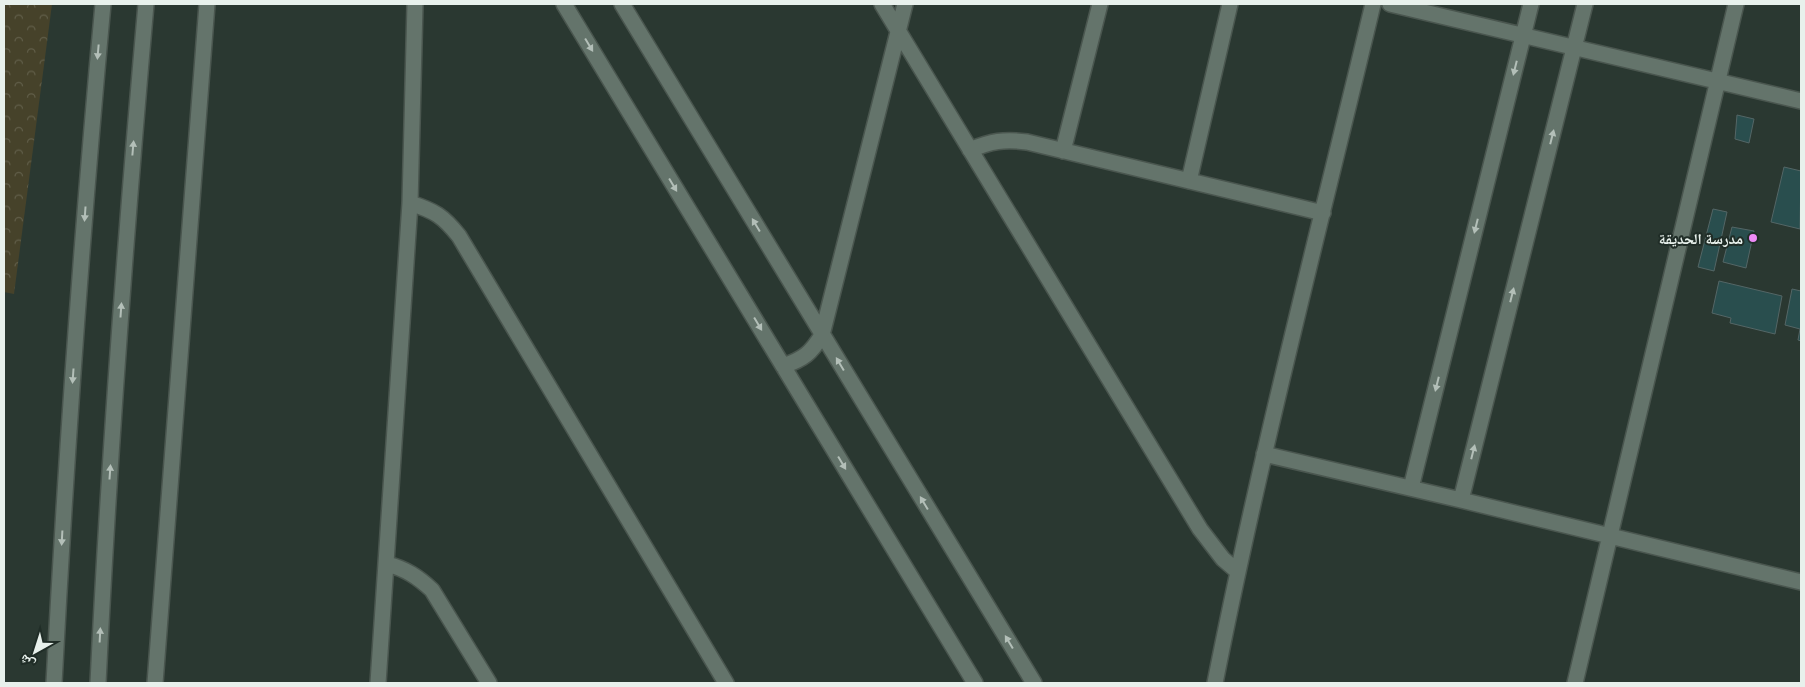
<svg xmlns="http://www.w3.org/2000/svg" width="1805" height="687" viewBox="0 0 1805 687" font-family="'Golos Text','Noto Naskh Arabic',sans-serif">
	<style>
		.forest { fill: url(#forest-crowns) }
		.building { fill: #294e4e; stroke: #546666 }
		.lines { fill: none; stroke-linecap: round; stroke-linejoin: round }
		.minor-casing { stroke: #4a564f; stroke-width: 18 }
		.minor { stroke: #64746b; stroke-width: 15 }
		.oneway { fill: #b3bfb8 }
		.poi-dot { fill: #ef8bf7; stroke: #202d27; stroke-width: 2 }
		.labels { text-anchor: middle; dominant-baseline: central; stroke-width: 4; stroke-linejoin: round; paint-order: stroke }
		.poi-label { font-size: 15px; font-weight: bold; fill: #e8f1ec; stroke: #202d27; text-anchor: end }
	</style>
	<defs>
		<pattern id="forest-crowns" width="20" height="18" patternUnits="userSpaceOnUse" patternTransform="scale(1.25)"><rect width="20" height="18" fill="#46422a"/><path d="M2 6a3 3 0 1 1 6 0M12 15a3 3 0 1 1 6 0" fill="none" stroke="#615e49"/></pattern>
	</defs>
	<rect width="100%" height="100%" fill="#2a3831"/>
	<path class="forest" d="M 4,4 L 52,4 L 14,294 L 4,292 Z"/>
	<path class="building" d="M 1737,115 L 1754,119 L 1749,143 L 1735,139 Z
		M 1784,167 L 1801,171 L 1800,229 L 1771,222 Z
		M 1713,209 L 1727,212 L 1714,271 L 1698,267 Z
		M 1732,227 L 1754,231 L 1746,268 L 1723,262 Z
		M 1719,281 L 1782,296 L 1775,334 L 1730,323 L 1731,318 L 1712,313 Z
		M 1792,289 L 1801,291 L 1801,341 L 1798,340 L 1800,329 L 1785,325 Z"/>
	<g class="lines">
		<g class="minor-casing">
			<path id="minor" d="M 564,4 L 975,683
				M 622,4 L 1034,683
				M 882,4 L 1200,529 L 1223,559 L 1237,571
				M 1390,4 L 1801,101
				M 970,150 C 991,141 1004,139 1027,142 L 1323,213
				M 1063,151 L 1100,4
				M 1189,181 L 1230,4
				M 410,203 C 435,211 443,216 459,236 L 726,683
				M 783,366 C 804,359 811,353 822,335 L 905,4
				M 1264,454 L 1461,500 L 1801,582
				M 1411,488 L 1531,4
				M 1461,500 L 1585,4
				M 387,564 C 406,569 418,577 432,590 L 489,683
				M 54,683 C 66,456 82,230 103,4
				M 98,683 C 109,456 126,230 146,4
				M 155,683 L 207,4
				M 378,683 L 410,203 L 415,4
				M 1215,683 C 1260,455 1319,230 1373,4
				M 1575,683 L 1736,4"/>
		</g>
		<use href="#minor" class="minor"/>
	</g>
	<defs><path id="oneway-solid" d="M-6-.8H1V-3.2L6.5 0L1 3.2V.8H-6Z" transform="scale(1.25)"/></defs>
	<g class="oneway">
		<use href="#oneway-solid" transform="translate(589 45) rotate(59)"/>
		<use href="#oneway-solid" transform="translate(98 52) rotate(95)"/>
		<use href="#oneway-solid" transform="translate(1515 68) rotate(104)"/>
		<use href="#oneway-solid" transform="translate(1552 137) rotate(-76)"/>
		<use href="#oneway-solid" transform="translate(133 148) rotate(-85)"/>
		<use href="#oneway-solid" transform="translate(673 185) rotate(59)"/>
		<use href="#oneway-solid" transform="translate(85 214) rotate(94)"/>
		<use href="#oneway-solid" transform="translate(756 225) rotate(-121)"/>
		<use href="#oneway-solid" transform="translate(1476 226) rotate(104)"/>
		<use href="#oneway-solid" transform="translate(1512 295) rotate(-76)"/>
		<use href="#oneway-solid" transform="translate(121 310) rotate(-86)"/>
		<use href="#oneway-solid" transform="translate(758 324) rotate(59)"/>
		<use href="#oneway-solid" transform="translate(840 364) rotate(-121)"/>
		<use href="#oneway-solid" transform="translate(73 376) rotate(94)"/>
		<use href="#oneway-solid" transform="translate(1437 384) rotate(104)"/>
		<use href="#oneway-solid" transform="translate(1473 452) rotate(-76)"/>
		<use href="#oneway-solid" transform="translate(842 463) rotate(59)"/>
		<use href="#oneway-solid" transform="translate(110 472) rotate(-86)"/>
		<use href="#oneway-solid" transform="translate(924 503) rotate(-121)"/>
		<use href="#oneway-solid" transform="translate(62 538) rotate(93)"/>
		<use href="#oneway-solid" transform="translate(100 635) rotate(-87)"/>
		<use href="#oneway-solid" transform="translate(1009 642) rotate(-121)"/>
	</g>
	<circle class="poi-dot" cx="1753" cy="238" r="5"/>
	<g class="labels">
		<g class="poi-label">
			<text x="1743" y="238">مدرسة الحديقة</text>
		</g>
	</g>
	<rect width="1805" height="687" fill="none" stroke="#e8f1ec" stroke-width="10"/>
	<g transform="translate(35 652) rotate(219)" stroke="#202d27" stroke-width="4" paint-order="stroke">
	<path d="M0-4L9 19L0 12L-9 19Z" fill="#e8f1ec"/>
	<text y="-8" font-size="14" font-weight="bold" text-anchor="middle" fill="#e8f1ec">ش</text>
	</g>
</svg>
